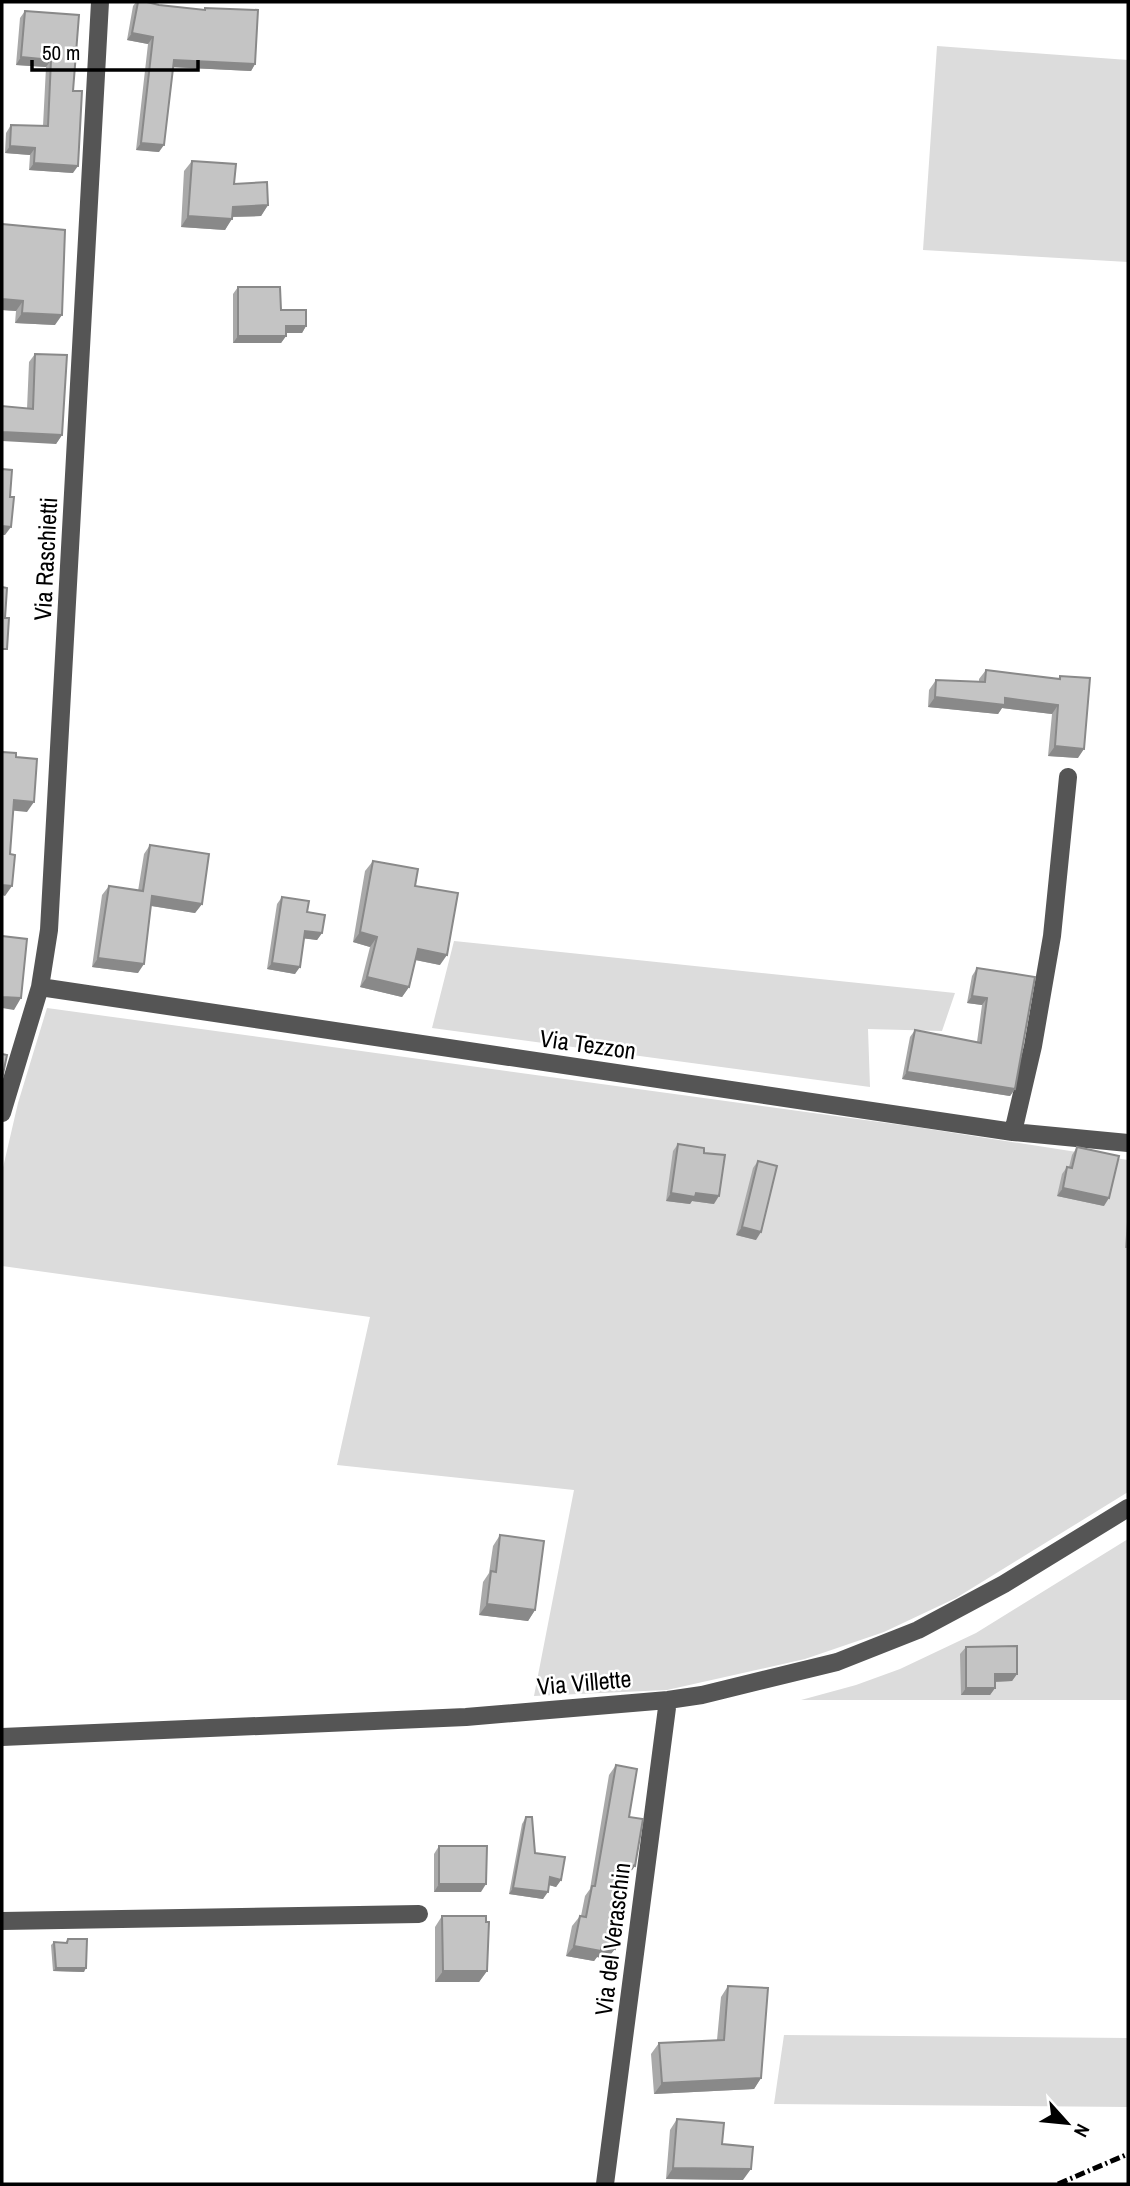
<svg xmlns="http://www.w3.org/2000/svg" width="1130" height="2186" viewBox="0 0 1130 2186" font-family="'Archivo Narrow',sans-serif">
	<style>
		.green { fill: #dcdcdc }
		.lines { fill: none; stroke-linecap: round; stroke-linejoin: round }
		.minor { stroke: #555; stroke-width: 18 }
		.rail { stroke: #000; stroke-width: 5; stroke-dasharray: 10 3.5 2 3.5; stroke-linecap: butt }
		.wall { fill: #a9a9a9 }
		.shaded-wall { fill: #898989 }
		.building { fill: #c4c4c4; stroke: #898989; stroke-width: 2 }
		.labels { text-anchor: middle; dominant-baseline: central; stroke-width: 5; stroke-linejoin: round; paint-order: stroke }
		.street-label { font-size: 24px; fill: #000; stroke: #fff }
	</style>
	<rect width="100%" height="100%" fill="#fff"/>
	<path class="green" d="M 937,46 L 1128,60 L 1128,262 L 923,250 Z
		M 454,941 L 955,993 L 942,1031 L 868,1029 L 870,1087 L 432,1028 Z
		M 47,1008 L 916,1127 L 1128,1160 L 1128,1492 L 956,1598 L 884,1632 L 805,1659 L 667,1690 L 534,1696 L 574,1490 L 337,1465 L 370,1317 L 2,1266 L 2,1172 L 18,1103 Z
		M 1128,1539 L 1128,1700 L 801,1700 L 856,1685 L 900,1669 L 976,1633 Z
		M 784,2035 L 1128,2038 L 1128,2107 L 774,2104 Z"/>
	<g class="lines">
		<path class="minor" d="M 40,987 L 1013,1132 L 1128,1143
			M 2,1113 L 40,987 L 49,930 L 100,2
			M 1013,1132 L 1033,1046 L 1052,936 L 1068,777
			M 2,1737 L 466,1717 L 668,1700 L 702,1695 L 837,1662 L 918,1630 L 1004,1584 L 1128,1508
			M 2,1921 L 419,1914
			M 605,2184 L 668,1700"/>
		<path class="rail" d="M 1058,2184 L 1128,2154"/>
	</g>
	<path class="wall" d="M 136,2 L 147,2 L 159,5 L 203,10 L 205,8 L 255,64 L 251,71 L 173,67 L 159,152 L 136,150 L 148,44 L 127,40 L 133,6 Z
		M 25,11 L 73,91 L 73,173 L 29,170 L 30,155 L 5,153 L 6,133 L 11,125 L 43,126 L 46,67 L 16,65 L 20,18 Z
		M 192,161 L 234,184 L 268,205 L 261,216 L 232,217 L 225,230 L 181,227 L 184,171 Z
		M 2,224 L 55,325 L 15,323 L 16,311 L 2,310 Z
		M 238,287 L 281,310 L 306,326 L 302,333 L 286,333 L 286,336 L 281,343 L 233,343 L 233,294 Z
		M 35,354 L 62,435 L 56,444 L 27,409 L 29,362 Z
		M 986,670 L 1058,679 L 1060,676 L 1078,758 L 1048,756 L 1052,714 L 1002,708 L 998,714 L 928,707 L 929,690 L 936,680 L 979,682 L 979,679 Z
		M 150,845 L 202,904 L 195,913 L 151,906 L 138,973 L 92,967 L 102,895 L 109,886 L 138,891 L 144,854 Z
		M 373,861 L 415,886 L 440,965 L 415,960 L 409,987 L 402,997 L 360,987 L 370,947 L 353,942 L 365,871 Z
		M 282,897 L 307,912 L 322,933 L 317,940 L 304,938 L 295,974 L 267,969 L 277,904 Z
		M 977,968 L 1035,977 L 1015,1089 L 1010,1096 L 902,1079 L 910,1037 L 915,1030 L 977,1042 L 982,1005 L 967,1003 L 972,976 Z
		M 678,1144 L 714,1204 L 692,1201 L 690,1204 L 666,1201 L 673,1151 Z
		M 1077,1147 L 1104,1206 L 1057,1196 L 1062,1174 L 1067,1167 L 1069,1167 L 1072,1155 Z
		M 758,1161 L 756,1240 L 736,1235 L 753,1168 Z
		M 1128,1209 L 1128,1248 L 1125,1248 Z
		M 500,1535 L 535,1610 L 528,1621 L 479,1615 L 483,1582 L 489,1573 L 493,1546 Z
		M 966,1647 L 1017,1674 L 1012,1681 L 995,1682 L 995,1688 L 990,1695 L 961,1695 L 960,1654 Z
		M 616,1765 L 629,1817 L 629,1875 L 607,1959 L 597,1957 L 594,1961 L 566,1956 L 572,1926 L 580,1916 L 581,1916 L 585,1896 L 590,1889 L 609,1775 Z
		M 526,1817 L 535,1853 L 561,1880 L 556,1887 L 549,1885 L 543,1899 L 509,1894 L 522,1824 Z
		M 439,1846 L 481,1892 L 434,1892 L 434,1854 Z
		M 442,1916 L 486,1922 L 487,1971 L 479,1982 L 435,1982 L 435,1927 Z
		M 68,1939 L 84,1972 L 53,1971 L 51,1945 L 54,1942 L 65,1943 Z
		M 728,1986 L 761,2078 L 754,2089 L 654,2094 L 651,2054 L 659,2043 L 717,2040 L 721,1997 Z
		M 677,2119 L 722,2144 L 743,2180 L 666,2179 L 670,2130 Z"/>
	<path class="shaded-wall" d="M 132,33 L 153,37 L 148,44 L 127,40 Z
		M 21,57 L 51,60 L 46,67 L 16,65 Z
		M 174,60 L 255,64 L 251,71 L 169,67 Z
		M 141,143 L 164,145 L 159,152 L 136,150 Z
		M 10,146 L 35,148 L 30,155 L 5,153 Z
		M 34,163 L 78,166 L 73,173 L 29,170 Z
		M 268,205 L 261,216 L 226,217 L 233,207 Z
		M 188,216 L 232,219 L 225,230 L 181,227 Z
		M 2,299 L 23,301 L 16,311 L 2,310 Z
		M 22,313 L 62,315 L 55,325 L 15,323 Z
		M 286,326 L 306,326 L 302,333 L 281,333 Z
		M 238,336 L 286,336 L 281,343 L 233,343 Z
		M 2,432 L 62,435 L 56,444 L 2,441 Z
		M 2,526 L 11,527 L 5,535 L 2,535 Z
		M 935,697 L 1005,698 L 1058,705 L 1052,714 L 1002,708 L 998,714 L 928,707 Z
		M 1055,746 L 1084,749 L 1078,758 L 1048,756 Z
		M 14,800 L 34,802 L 27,812 L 7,810 Z
		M 2,885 L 12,886 L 5,896 L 2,895 Z
		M 152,896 L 202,904 L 195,913 L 146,905 Z
		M 305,931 L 322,933 L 317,940 L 300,938 Z
		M 360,932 L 377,937 L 370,947 L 353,942 Z
		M 418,949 L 447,955 L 440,965 L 411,959 Z
		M 98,958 L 144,964 L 138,973 L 92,967 Z
		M 272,963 L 300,967 L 295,974 L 267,969 Z
		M 367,977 L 409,987 L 402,997 L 360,987 Z
		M 972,996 L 987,998 L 982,1005 L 967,1003 Z
		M 2,997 L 21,998 L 14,1010 L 2,1008 Z
		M 907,1072 L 1015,1089 L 1010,1096 L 902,1079 Z
		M 1063,1188 L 1109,1198 L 1104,1206 L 1057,1196 Z
		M 671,1193 L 696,1193 L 719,1196 L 714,1204 L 692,1201 L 690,1204 L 666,1201 Z
		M 742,1227 L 761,1232 L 756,1240 L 736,1235 Z
		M 487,1604 L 535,1610 L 528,1621 L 479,1615 Z
		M 995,1674 L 1017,1674 L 1012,1681 L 990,1682 Z
		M 966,1688 L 995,1688 L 990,1695 L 961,1695 Z
		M 631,1865 L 635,1866 L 628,1876 Z
		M 550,1877 L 561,1880 L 556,1887 L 545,1884 Z
		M 439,1884 L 486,1884 L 481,1892 L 434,1892 Z
		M 513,1888 L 548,1892 L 543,1899 L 509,1894 Z
		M 574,1946 L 602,1946 L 615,1949 L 607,1959 L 597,1957 L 594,1961 L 566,1956 Z
		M 56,1968 L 86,1968 L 84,1972 L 53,1971 Z
		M 443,1971 L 487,1971 L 479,1982 L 435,1982 Z
		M 761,2078 L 754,2089 L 654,2094 L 662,2083 Z
		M 673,2168 L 751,2169 L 743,2180 L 666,2179 Z"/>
	<path class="building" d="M 138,2 L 147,2 L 159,5 L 205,10 L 205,8 L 258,10 L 255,64 L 174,60 L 164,145 L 141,143 L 153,37 L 132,33 Z
		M 25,11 L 79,15 L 73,91 L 82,91 L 78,166 L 34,163 L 35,148 L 10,146 L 11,125 L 48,126 L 51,60 L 21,57 Z
		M 192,161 L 236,164 L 234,184 L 267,182 L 268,205 L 233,207 L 232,219 L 188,216 Z
		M 2,224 L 65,230 L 62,315 L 22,313 L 23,301 L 2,299 Z
		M 238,287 L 280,287 L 281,310 L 306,310 L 306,326 L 286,326 L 286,336 L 238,336 Z
		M 35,354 L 67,355 L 62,435 L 2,432 L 2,406 L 33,409 Z
		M 2,469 L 12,470 L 10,497 L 14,497 L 11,527 L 2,526 Z
		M 2,587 L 7,588 L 5,618 L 9,618 L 7,649 L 2,649 Z
		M 986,670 L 1060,679 L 1060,676 L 1090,678 L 1084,749 L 1055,746 L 1058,705 L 1005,698 L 1005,705 L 935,697 L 936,680 L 985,682 Z
		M 2,752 L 16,753 L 16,757 L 37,759 L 34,802 L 14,800 L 10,854 L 15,855 L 12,886 L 2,885 Z
		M 150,845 L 209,854 L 202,904 L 152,896 L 144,964 L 98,958 L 109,886 L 143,891 Z
		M 373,861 L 418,869 L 415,886 L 458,893 L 447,955 L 418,949 L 409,987 L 367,977 L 377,937 L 360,932 Z
		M 282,897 L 309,901 L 307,912 L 325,915 L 322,933 L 305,931 L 300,967 L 272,963 Z
		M 2,936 L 27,939 L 21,998 L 2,997 Z
		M 977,968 L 1035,977 L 1015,1089 L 907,1072 L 915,1030 L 981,1043 L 987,998 L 972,996 Z
		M 2,1054 L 7,1055 L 2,1079 Z
		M 678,1144 L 704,1148 L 704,1153 L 725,1155 L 719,1196 L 696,1193 L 695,1197 L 671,1193 Z
		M 1077,1147 L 1119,1156 L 1109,1198 L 1063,1188 L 1067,1167 L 1072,1168 Z
		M 758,1161 L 777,1166 L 761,1232 L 742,1227 Z
		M 500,1535 L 544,1541 L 535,1610 L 487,1604 L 491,1571 L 496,1572 Z
		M 1017,1646 L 1017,1674 L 995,1674 L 995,1688 L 966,1688 L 966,1647 Z
		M 616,1765 L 637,1769 L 629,1817 L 643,1819 L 635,1866 L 631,1865 L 615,1949 L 602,1946 L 601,1951 L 574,1946 L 580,1916 L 586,1917 L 592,1886 L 595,1886 Z
		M 526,1817 L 532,1817 L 535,1853 L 565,1857 L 561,1880 L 550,1877 L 548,1892 L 513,1888 Z
		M 439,1846 L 487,1846 L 486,1884 L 439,1884 Z
		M 442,1916 L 486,1916 L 486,1922 L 489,1922 L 487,1971 L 443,1971 Z
		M 68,1939 L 87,1939 L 86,1968 L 56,1968 L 54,1942 L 67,1943 Z
		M 728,1986 L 768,1988 L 761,2078 L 662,2083 L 659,2043 L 724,2040 Z
		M 677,2119 L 724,2123 L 722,2144 L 753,2147 L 751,2169 L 673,2168 Z"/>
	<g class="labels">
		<g class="street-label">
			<text transform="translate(45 559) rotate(-87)">Via Raschietti</text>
			<text transform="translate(588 1044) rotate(8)">Via Tezzon</text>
			<text transform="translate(584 1682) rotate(-5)">Via Villette</text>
			<text transform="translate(612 1939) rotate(-83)">Via del Veraschin</text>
		</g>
	</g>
	<rect width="1130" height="2186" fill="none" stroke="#000000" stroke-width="7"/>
	<g transform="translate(1067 2123) rotate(117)" stroke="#ffffff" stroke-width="5" paint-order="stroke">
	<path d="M0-5L12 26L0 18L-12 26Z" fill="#000000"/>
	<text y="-10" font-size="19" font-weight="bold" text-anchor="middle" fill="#000000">N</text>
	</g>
	<path d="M32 60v10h166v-10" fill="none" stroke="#000000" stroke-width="3.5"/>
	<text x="42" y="60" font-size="21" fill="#000000" stroke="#ffffff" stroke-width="5" paint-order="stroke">50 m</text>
</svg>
